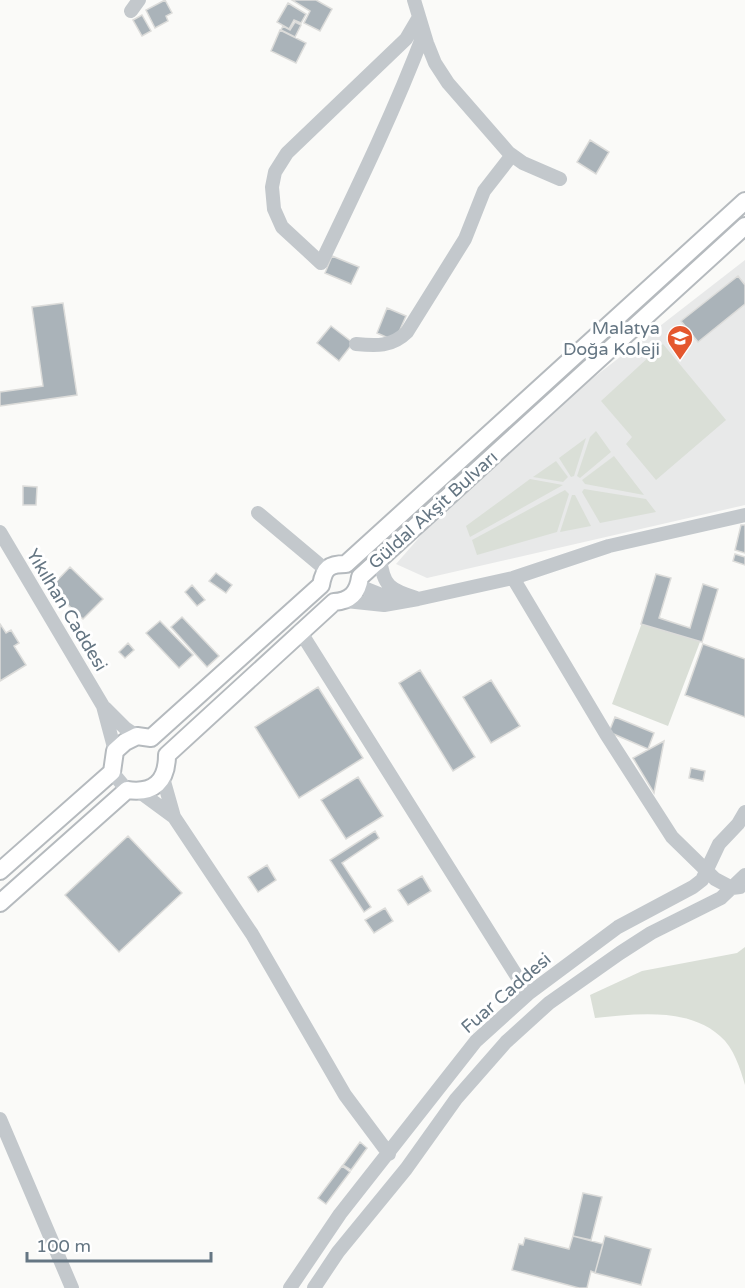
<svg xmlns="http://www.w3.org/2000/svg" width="745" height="1288" viewBox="0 0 745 1288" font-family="'Varela Round',sans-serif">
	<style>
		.built { fill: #e8e9e9 }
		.green { fill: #dadfd7 }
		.building { fill: #aab3b9; stroke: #dcdcda; stroke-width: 1.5 }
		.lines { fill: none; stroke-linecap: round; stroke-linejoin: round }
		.major-casing { stroke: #b5babe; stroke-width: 20 }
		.minor { stroke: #c3c8cc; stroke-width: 14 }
		.major { stroke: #fff; stroke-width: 16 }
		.labels { text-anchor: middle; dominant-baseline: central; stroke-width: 6; stroke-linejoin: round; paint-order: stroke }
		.poi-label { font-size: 18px; fill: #657683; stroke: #fff; text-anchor: end }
		.street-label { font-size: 18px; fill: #657683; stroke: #fff }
	</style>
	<rect width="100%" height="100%" fill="#fafaf8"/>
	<path class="built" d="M 745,260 L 745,505 L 427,578 L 396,564 L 486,461 Z"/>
	<path class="green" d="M 663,344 L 726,420 L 656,480 L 626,444 L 632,437 L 601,401 Z
		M 596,431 L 611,452 L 580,478 L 577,476 L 590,437 Z
		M 586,438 L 574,476 L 571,477 L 559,458 Z
		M 614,456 L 644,495 L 585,484 L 582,480 Z
		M 556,461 L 568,477 L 563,482 L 533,477 Z
		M 530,479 L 563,485 L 470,537 L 466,526 Z
		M 584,489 L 646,499 L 656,512 L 600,523 L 582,492 Z
		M 565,490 L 569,494 L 557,532 L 477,555 L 472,540 Z
		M 572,495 L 575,495 L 591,526 L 560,532 Z
		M 646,612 L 703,634 L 668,726 L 612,704 Z
		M 745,947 L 745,1085 C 740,1068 734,1048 720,1036 C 688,1007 635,1014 595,1018 L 590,995 L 642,971 L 737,953 Z"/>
	<path class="building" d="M 165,0 L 172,13 L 166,16 L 168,21 L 155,28 L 146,10 Z
		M 292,0 L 316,0 L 332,9 L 320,31 L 304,23 L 310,11 Z
		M 288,3 L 306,14 L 301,23 L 294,20 L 289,29 L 277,22 Z
		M 142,15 L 151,31 L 142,36 L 133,20 Z
		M 295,22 L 301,25 L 295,37 L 281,30 L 283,26 L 290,30 Z
		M 280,30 L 306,43 L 296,63 L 271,51 Z
		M 590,140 L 609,152 L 596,174 L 577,162 Z
		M 332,256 L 359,267 L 351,284 L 325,273 Z
		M 738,276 L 745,285 L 745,304 L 698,342 L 681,321 Z
		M 63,303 L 77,395 L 0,406 L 0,392 L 43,386 L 32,307 Z
		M 387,308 L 406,316 L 395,341 L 377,333 Z
		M 331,326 L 353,343 L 339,361 L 317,343 Z
		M 23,486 L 37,487 L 36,505 L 23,505 Z
		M 741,525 L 745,525 L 745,553 L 735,550 Z
		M 735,554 L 745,557 L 745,565 L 733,561 Z
		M 70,567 L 103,599 L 83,619 L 50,588 Z
		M 216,573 L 232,585 L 226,593 L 209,581 Z
		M 656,574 L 671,578 L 659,618 L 690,628 L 703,584 L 718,589 L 702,642 L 641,624 Z
		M 192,585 L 205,600 L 197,606 L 185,592 Z
		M 182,617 L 219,656 L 207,667 L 171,627 Z
		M 160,621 L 193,655 L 179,668 L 146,633 Z
		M 0,624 L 6,633 L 11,630 L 19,643 L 14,646 L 26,665 L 0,681 Z
		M 128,643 L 134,650 L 125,658 L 119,652 Z
		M 703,644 L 745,659 L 745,717 L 685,695 Z
		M 420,670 L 475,757 L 453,771 L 399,683 Z
		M 491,680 L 520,726 L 491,743 L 463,697 Z
		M 318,687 L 363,758 L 299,798 L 255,727 Z
		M 615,717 L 654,733 L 648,749 L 609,732 Z
		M 664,741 L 654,793 L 633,758 Z
		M 691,768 L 705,771 L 703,781 L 689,778 Z
		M 358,777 L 383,816 L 346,839 L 321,800 Z
		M 375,831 L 379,838 L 342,863 L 371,907 L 364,912 L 330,860 Z
		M 128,836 L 182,893 L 119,952 L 65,895 Z
		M 267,865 L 276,880 L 258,892 L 248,877 Z
		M 422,876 L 431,891 L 408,905 L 398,890 Z
		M 385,908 L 393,921 L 374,933 L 365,920 Z
		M 360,1142 L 367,1148 L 351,1170 L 343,1165 Z
		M 342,1166 L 350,1172 L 326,1204 L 318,1198 Z
		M 583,1193 L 602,1197 L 591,1240 L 573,1236 Z
		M 573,1236 L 603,1244 L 595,1273 L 591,1271 L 587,1288 L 579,1288 L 512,1270 L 519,1244 L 523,1245 L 525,1238 L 569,1249 Z
		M 605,1236 L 651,1249 L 641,1285 L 595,1273 Z"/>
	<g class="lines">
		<g class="major-casing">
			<path id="major" d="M 0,871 L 112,772 L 115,751 L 125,742 L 137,736 L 151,738 L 321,585 C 324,568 329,564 346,564 L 745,201
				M 0,903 L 127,790 C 154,794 167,781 167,755 L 334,602 C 350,601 358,593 360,577 L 745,226"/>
		</g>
		<path class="minor" d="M 414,0 L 427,43 L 435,63 L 448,83 L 509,153 L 523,163 L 560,179
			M 131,11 L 139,0
			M 419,17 L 406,39 L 287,153 L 275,172 L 272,187 L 274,209 L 282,227 L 321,263 C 357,188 394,112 424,33
			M 356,344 C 376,346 392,347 407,332 L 465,239 L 484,191 L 512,155
			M 258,513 L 326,570
			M 0,532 L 103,706 L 115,751
			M 380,558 C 383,586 390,590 416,598
			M 513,578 L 606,734 L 672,837 L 715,879 L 732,888 L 740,887
			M 359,586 L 394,600
			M 346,601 L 384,605 L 418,599 L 513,578 L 609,546 L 745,515
			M 300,631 L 528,994
			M 105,708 L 125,728 L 137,736
			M 112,772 L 127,790
			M 163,778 L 174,817 L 252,934 L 345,1095 L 389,1154
			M 140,792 L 174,817
			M 0,1119 L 72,1288
			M 290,1288 L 340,1214 L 476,1041 L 528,994 L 618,927 L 693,887 L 702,880 L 719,844 L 738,824 L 745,812
			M 314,1288 L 338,1252 L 406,1169 L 456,1099 L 506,1042 L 549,1003 L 620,953 L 651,933 L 721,898 L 745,875"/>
		<use href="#major" class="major"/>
	</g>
	<defs>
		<g id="school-pin" transform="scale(1.35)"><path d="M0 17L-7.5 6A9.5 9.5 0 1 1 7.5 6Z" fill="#e4572e" stroke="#fff"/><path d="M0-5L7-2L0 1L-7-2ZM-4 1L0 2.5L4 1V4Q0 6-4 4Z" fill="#fff"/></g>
	</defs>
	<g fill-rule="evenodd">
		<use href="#school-pin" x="680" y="338"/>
	</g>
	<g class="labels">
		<g class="poi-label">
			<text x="660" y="328">Malatya<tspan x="660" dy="21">Doğa Koleji</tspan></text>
		</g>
		<g class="street-label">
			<text transform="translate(433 510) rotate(-42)">Güldal Akşit Bulvarı</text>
			<text transform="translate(67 610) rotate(59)">Yıkılhan Caddesi</text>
			<text transform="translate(506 993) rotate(-41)">Fuar Caddesi</text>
		</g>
	</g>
	<path d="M27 1252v9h184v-9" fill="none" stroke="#657683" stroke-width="3"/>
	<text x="36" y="1252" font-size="18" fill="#657683" stroke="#ffffff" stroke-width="4.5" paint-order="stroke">100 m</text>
</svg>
